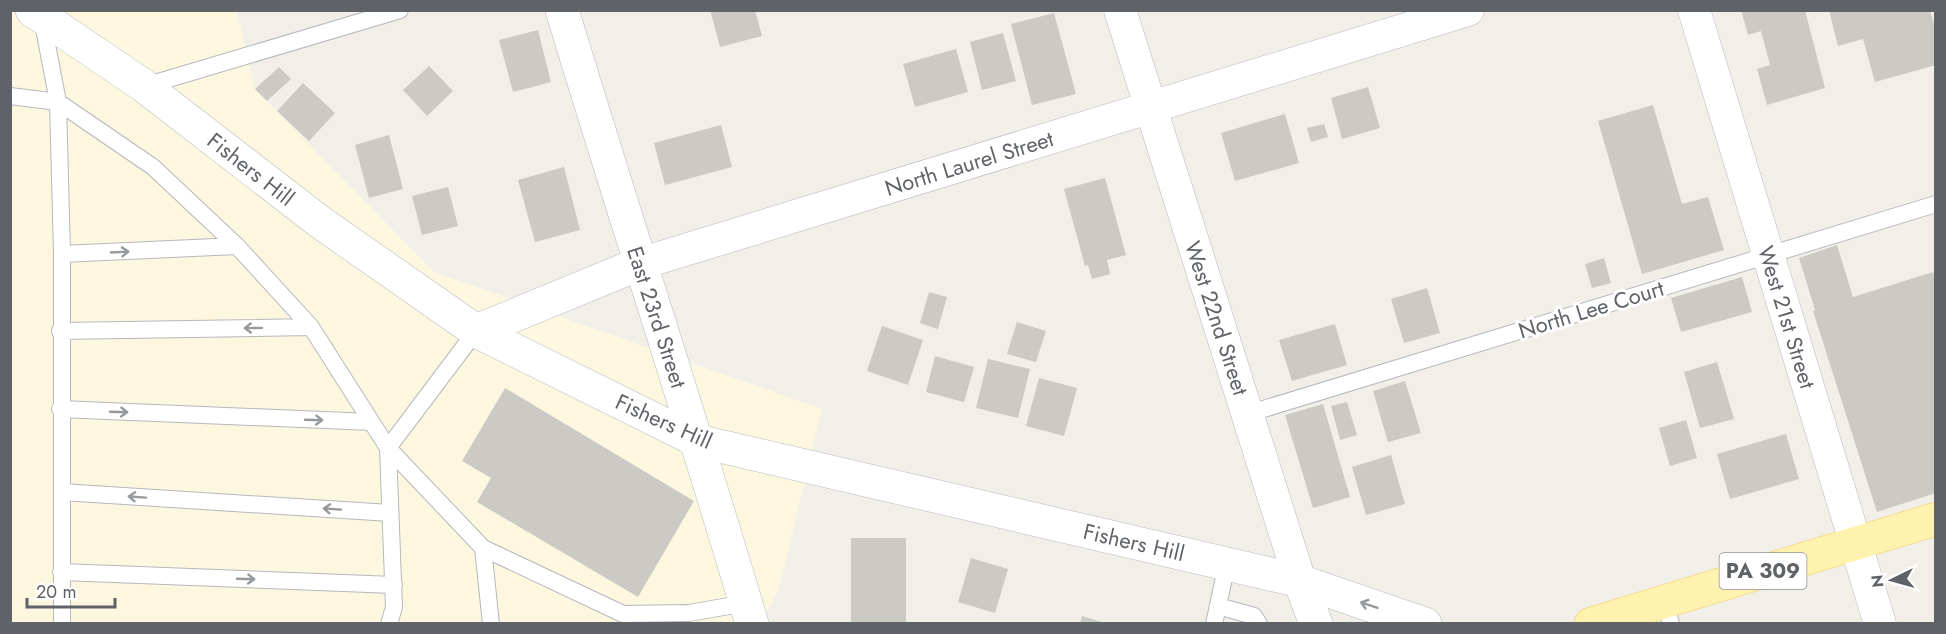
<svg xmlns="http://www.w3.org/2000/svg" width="1946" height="634" viewBox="0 0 1946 634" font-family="Jost,sans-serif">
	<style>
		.commercial { fill: #fef7e0 }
		.building { fill: #cccac5 }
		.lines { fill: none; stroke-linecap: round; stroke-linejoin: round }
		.lane-casing { stroke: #b5b8bc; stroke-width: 18 }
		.street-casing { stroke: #b5b8bc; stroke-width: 33 }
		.secondary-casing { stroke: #b6babf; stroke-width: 34 }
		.primary-casing { stroke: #f2c960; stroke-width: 34 }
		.lane { stroke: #fff; stroke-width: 16 }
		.street { stroke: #fff; stroke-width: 32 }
		.secondary { stroke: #fff; stroke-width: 33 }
		.primary { stroke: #fff2af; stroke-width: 33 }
		.oneway { stroke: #979a9d }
		.labels { text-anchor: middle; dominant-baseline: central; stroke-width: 6; stroke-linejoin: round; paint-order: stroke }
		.shield { fill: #fff; stroke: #8f9295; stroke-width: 1.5 }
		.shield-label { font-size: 21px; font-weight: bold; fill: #5f6368 }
		.street-label { font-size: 22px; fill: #5f6368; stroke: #fff }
	</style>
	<rect width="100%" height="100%" fill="#f1efe8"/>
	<path class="commercial" d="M 10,11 L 237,11 L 255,89 L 434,272 L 822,409 L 778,592 L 760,623 L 11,623 Z"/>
	<path class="building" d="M 710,10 L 755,10 L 762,36 L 720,47 Z
		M 1741,10 L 1805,10 L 1825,88 L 1767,105 L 1757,69 L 1770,65 L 1761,31 L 1748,35 Z
		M 1829,10 L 1930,10 L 1936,31 L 1936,65 L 1875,82 L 1863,39 L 1838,46 Z
		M 1054,13 L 1076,94 L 1032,105 L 1011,24 Z
		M 538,30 L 551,82 L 513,92 L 499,40 Z
		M 1003,33 L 1016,81 L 982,90 L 970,42 Z
		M 956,49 L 968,92 L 915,107 L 903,64 Z
		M 429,66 L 453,91 L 427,116 L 403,90 Z
		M 279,67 L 291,79 L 267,101 L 255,89 Z
		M 303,83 L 335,113 L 309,141 L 277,111 Z
		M 1368,87 L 1380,128 L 1342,139 L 1331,98 Z
		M 1653,105 L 1682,204 L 1708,197 L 1724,250 L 1642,274 L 1598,121 Z
		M 1285,114 L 1299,163 L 1235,181 L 1221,133 Z
		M 1324,124 L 1328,137 L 1311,142 L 1307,128 Z
		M 721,125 L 732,167 L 665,185 L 654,143 Z
		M 389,135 L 403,189 L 369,198 L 355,145 Z
		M 564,167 L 580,230 L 535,242 L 518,180 Z
		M 1105,178 L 1126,255 L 1107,260 L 1110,274 L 1092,279 L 1088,265 L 1085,266 L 1064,189 Z
		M 448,187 L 458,226 L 422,235 L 412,196 Z
		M 1837,245 L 1853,297 L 1933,272 L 1936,281 L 1936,493 L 1877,512 L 1813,311 L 1815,310 L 1799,258 Z
		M 1604,258 L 1611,283 L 1592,288 L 1585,264 Z
		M 1742,277 L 1752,312 L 1681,332 L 1671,298 Z
		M 1427,288 L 1440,333 L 1404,343 L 1391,299 Z
		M 929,292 L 947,297 L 938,329 L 920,323 Z
		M 1017,322 L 1046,331 L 1036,362 L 1007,354 Z
		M 1335,324 L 1347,365 L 1292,381 L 1279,340 Z
		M 882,326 L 923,340 L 908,385 L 867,371 Z
		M 935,356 L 974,367 L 964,402 L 926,392 Z
		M 988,359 L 1030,369 L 1018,418 L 976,408 Z
		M 1717,362 L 1734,419 L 1700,428 L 1684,372 Z
		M 1039,378 L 1077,388 L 1064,436 L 1026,426 Z
		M 1405,381 L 1421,433 L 1388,442 L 1373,391 Z
		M 505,388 L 694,501 L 638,597 L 477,502 L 491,478 L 462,461 Z
		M 1347,402 L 1357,435 L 1340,440 L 1331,406 Z
		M 1323,404 L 1350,497 L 1313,508 L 1285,415 Z
		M 1686,420 L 1697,458 L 1670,466 L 1659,428 Z
		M 1786,434 L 1799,479 L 1730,499 L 1717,454 Z
		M 1391,455 L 1405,504 L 1366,515 L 1352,467 Z
		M 851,538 L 906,538 L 906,624 L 851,624 Z
		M 971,558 L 1008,569 L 995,613 L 958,602 Z
		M 1082,616 L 1105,623 L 1105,624 L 1080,624 Z"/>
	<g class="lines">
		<g class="lane-casing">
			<path id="lane" d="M 42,18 L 58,102 L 153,167 L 237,246 L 311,327 L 388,448 L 476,331
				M 145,86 L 400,10
				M 10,96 L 58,102 L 62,254 L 62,624
				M 62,254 L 237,246
				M 60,331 L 311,327
				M 60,409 L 371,422
				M 1247,414 L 1936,204
				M 388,448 L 483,548 L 623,614 L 689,613 L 746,603
				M 388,448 L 394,607 L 389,624
				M 62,492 L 390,513
				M 483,548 L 491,624
				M 61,572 L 394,585
				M 1665,601 L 1671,624
				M 1218,606 L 1254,616 L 1259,624
				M 1214,624 L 1227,564"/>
		</g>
		<g class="street-casing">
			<path id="street" d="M 1120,10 L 1300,581
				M 1694,10 L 1880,624
				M 639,264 L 1468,10"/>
		</g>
		<g class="secondary-casing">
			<path id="secondary" d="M 32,10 L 144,86 L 320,222 L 476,331 L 698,441 L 1300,581 L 1425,624
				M 562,10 C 624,215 691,418 752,624
				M 476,331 L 639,264
				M 1300,581 L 1316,624"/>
		</g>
		<g class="primary-casing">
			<path id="primary" d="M 1591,624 L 1936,519"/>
		</g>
		<use href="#lane" class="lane"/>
		<use href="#street" class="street"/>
		<use href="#secondary" class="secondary"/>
		<use href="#primary" class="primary"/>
	</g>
	<defs><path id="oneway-shaft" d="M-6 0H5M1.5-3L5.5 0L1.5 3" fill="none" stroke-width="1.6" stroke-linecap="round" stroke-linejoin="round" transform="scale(1.5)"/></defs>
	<g class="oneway">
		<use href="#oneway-shaft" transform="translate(120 252) rotate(-3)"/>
		<use href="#oneway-shaft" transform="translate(253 328) rotate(179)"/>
		<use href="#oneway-shaft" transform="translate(119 412) rotate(2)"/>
		<use href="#oneway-shaft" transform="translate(314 420) rotate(2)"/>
		<use href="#oneway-shaft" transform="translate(137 497) rotate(-176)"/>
		<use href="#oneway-shaft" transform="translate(332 509) rotate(-176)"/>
		<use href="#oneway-shaft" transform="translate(246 579) rotate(2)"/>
		<use href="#oneway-shaft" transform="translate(1369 605) rotate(-161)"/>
	</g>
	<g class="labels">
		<rect class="shield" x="1719.5" y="553" width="87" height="36" rx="4.5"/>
		<g class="shield-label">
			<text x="1763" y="571">PA 309</text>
		</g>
		<g class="street-label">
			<text transform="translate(969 163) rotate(-17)">North Laurel Street</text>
			<text transform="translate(251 169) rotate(38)">Fishers Hill</text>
			<text transform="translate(1591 309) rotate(-17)">North Lee Court</text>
			<text transform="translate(657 317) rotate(72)">East 23rd Street</text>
			<text transform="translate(1787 317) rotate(73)">West 21st Street</text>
			<text transform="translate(1217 318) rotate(72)">West 22nd Street</text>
			<text transform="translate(664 421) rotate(24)">Fishers Hill</text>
			<text transform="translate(1134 542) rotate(13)">Fishers Hill</text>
		</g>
	</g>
	<rect width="1946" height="634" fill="none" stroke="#5f6368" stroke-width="24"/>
	<g transform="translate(1892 580) rotate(265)" stroke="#ffffff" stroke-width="4.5" paint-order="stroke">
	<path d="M0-4.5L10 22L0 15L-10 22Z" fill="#5f6368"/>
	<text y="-9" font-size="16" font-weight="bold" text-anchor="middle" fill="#5f6368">N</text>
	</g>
	<path d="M27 598v9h88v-9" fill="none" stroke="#5f6368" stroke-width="3"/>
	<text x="36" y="598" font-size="18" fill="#5f6368" stroke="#ffffff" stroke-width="4.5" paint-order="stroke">20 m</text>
</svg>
